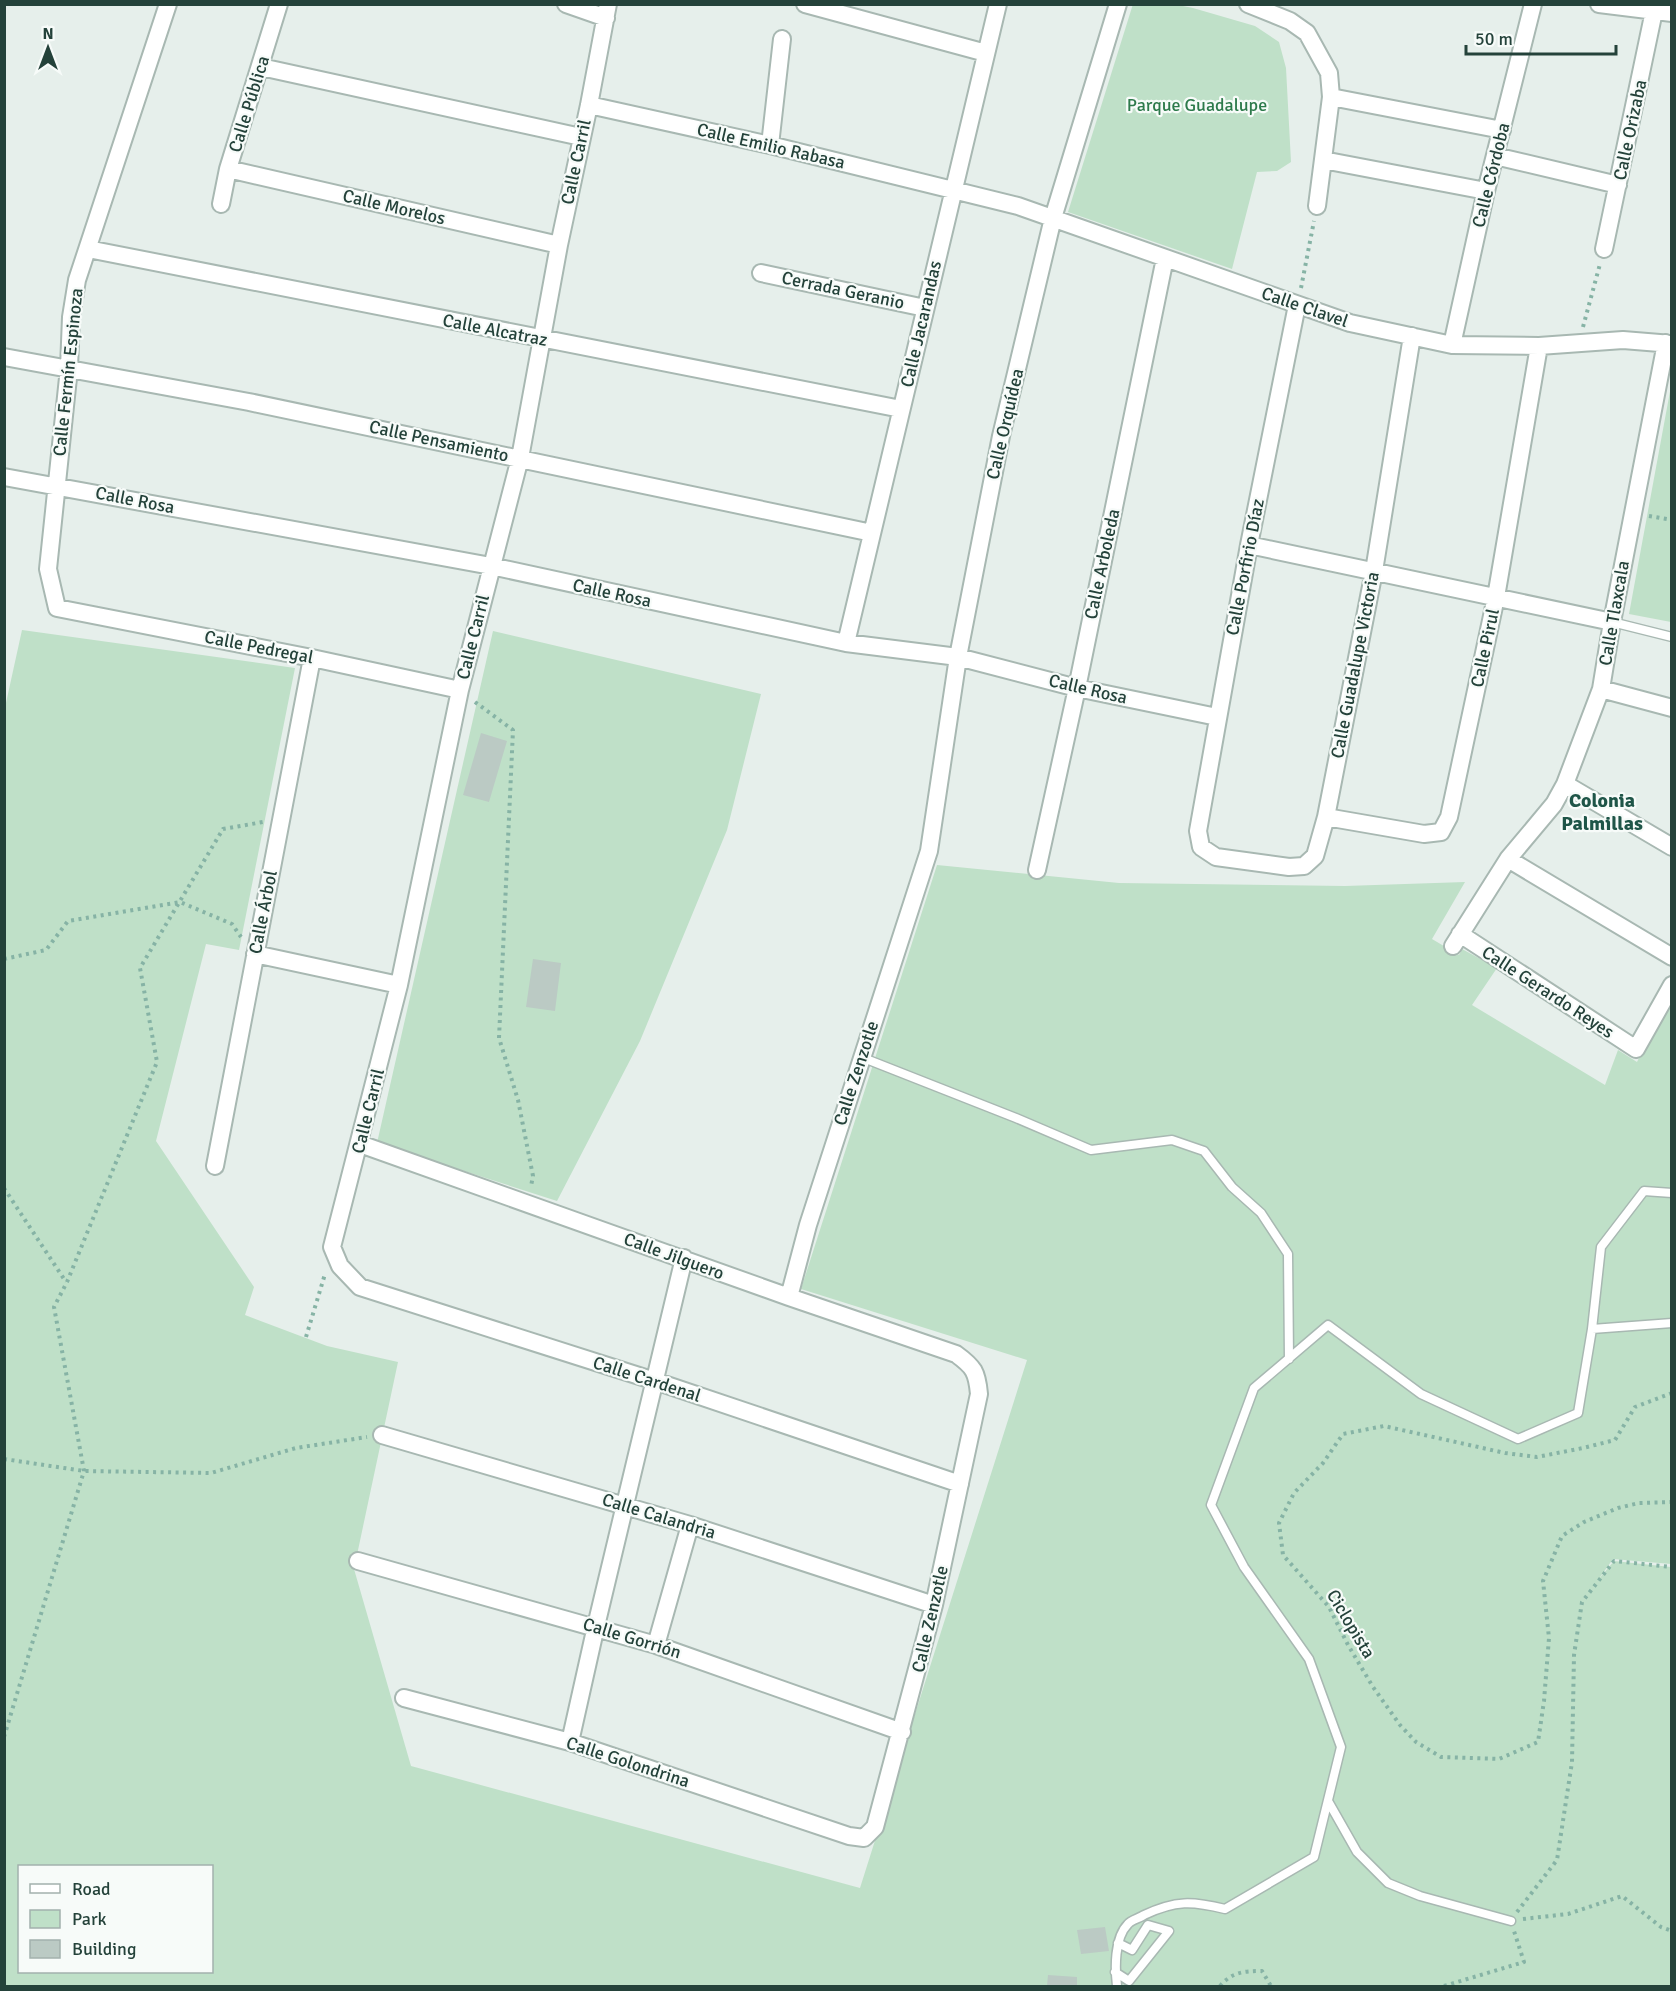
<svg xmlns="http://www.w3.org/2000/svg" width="1676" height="1991" viewBox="0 0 1676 1991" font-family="Signika,sans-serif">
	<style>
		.green { fill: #bfe0c8; fill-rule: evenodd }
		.building { fill: #bbcac4 }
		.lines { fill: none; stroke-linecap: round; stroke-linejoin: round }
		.service-casing { stroke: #a8b8b2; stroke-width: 11 }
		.minor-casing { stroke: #a8b8b2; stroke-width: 20 }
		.path { stroke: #86b3a5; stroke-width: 4; stroke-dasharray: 3 4.5; stroke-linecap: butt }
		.service { stroke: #fff; stroke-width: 8 }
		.minor { stroke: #fff; stroke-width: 16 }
		.labels { text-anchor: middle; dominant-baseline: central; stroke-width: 4.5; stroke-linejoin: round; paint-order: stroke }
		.street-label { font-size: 18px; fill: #24423a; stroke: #f7fbf9 }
		.park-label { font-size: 18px; fill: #2d7a4b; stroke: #f7fbf9 }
		.neighbourhood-label { font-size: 20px; font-weight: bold; fill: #1f5548; stroke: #f7fbf9 }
	</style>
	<rect width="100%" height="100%" fill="#e6efeb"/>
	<path class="green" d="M 1133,4 L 1178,5 L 1193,8 L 1255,26 L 1279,42 L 1286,68 L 1291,162 L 1277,171 L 1257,172 L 1232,269 L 1068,212 Z
		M 1671,386 L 1671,622 L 1629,614 Z
		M 22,630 L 295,668 L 239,950 L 206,944 L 156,1141 L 254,1287 L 245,1315 L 327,1346 L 398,1362 L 354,1569 L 411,1766 L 860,1888 L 1027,1360 L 801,1289 L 937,865 L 1119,883 L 1345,886 L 1465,882 L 1432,939 L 1459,955 L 1462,949 L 1497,968 L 1472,1005 L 1605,1085 L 1618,1050 L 1637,1062 L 1671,993 L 1671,1564 L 1613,1559 L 1598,1580 L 1614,1561 L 1671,1567 L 1671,1986 L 5,1986 L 4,712 ZM 20,1866 L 212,1866 L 212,1972 L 20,1972 Z
		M 493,631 L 761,694 L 727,830 L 640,1041 L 557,1201 L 377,1143 Z"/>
	<path class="building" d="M 481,733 L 507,741 L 489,802 L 463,795 Z
		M 533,959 L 561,963 L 555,1011 L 526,1007 Z
		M 1105,1927 L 1109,1951 L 1081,1954 L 1077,1930 Z
		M 1048,1975 L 1077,1977 L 1077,1986 L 1047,1986 Z"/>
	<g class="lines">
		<g class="service-casing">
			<path id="service" d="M 1612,622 L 1672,637
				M 861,1057 L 1016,1118 L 1091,1150 L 1172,1140 L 1204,1151 L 1232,1187 L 1261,1213 L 1288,1254 L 1289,1359
				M 1592,1329 L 1601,1247 L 1644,1191 L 1672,1193
				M 1328,1801 L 1357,1852 L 1388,1883 L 1420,1896 L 1511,1921
				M 1115,1972 L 1129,1981 L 1169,1931 L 1148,1925 L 1132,1950 L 1118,1943
				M 1117,1986 C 1115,1969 1114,1938 1128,1924 C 1131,1920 1140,1918 1144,1915 C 1176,1900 1192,1901 1225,1909 L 1314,1857 L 1341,1747 L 1309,1659 L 1244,1567 L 1211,1505 L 1254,1388 L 1328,1325 L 1421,1394 L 1518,1439 L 1578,1413 L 1592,1329 L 1672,1323"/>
		</g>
		<g class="minor-casing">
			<path id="minor" d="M 168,4 L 77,280 L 71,317 L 69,368 L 48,569 L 57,608 L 312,658 L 460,690
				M 566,4 L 606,18
				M 608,4 L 589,105 L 559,245 L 520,458 L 460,690 L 399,985 L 332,1247 L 340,1266 L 360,1287 L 655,1381 L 960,1484
				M 805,4 L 986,53
				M 1248,4 L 1290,21 L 1307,33 L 1329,73 L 1331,97 L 1317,206
				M 1599,4 L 1672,13
				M 261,67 L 581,137
				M 1331,97 L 1502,130
				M 589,105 L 770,145 L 1018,206 L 1350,323 L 1452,345 L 1539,346 L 1623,340 L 1672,344
				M 770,145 L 782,39
				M 1495,156 L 1618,185
				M 1323,160 L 1486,191
				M 228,169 L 559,245
				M 221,204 L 228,169 L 279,4
				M 88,249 L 901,409
				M 1604,249 L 1654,11
				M 761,273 L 925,308
				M 1297,305 L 1249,545 L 1198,831 L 1201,847 L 1216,857 L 1289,867 L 1304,866 L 1315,856 L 1326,817 L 1374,571 L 1412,336
				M 1452,345 L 1486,191 L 1533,4
				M 4,357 L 249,402 L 872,533
				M 4,477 L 491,566 L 846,643 L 958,657 L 1077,688 L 1217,717
				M 1249,545 L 1612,622
				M 846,643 L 998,4
				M 1601,689 L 1672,708
				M 1565,784 L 1672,847
				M 1326,817 L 1424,834 L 1441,832 L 1449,817 L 1496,597 L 1539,346
				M 1508,859 L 1672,957
				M 1037,870 L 1077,688 L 1165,258
				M 1460,934 L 1636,1049 L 1672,985
				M 1453,946 L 1508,859 L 1554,804 L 1565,784 L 1601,689 L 1612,622 L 1666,343
				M 255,954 L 399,985
				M 360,1144 L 789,1297 L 956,1354 C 974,1367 977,1372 979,1394 L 934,1605 L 875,1827 L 864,1838 L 849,1836 L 570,1742 L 404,1698
				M 215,1166 L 312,658
				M 789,1297 L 808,1225 L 929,851 L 958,657 L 1001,436 L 1053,218 L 1118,4
				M 382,1435 L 690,1525 L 934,1605
				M 358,1561 L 656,1645 L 902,1732
				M 656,1645 L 690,1525
				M 570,1742 L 596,1626 L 684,1258"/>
		</g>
		<path class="path" d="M 1301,288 L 1314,221
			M 1583,327 L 1600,264
			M 1649,516 L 1672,520
			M 475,702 L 513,730 L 499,1038 L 518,1100 L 533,1176 L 531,1186
			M 4,959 L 46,950 L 68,921 L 180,902 L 232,924 L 241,937
			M 4,1188 L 66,1282
			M 306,1337 L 325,1274
			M 1672,1393 L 1635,1407 L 1615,1440 L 1583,1448 L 1537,1457 L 1505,1453 L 1384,1426 L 1343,1434 L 1323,1463 L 1294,1493 L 1279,1523 L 1283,1555 L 1329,1607 L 1348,1645 L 1373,1687 L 1400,1725 L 1416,1742 L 1441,1757 L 1499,1759 L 1538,1742 L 1544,1701 L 1549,1638 L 1543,1581 L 1562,1536 L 1584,1522 L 1618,1508 L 1639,1503 L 1672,1502
			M 4,1459 L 84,1471 L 211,1473 L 296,1448 L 367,1437
			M 4,1737 L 84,1471 L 54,1307 L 67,1282 L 157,1062 L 140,968 L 223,829 L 263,822
			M 1517,1912 L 1557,1860 L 1572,1762 L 1574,1655 L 1582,1602 L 1614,1561 L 1672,1567
			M 1523,1919 L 1568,1914 L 1622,1896 L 1661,1927 L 1672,1931
			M 1220,1986 C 1232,1972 1244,1971 1262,1971 L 1271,1986
			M 1444,1986 L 1524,1962 L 1514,1931"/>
		<use href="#service" class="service"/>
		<use href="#minor" class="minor"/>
	</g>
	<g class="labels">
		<g class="street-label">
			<text transform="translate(249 104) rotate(-73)">Calle Pública</text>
			<text transform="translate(1630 130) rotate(-78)">Calle Orizaba</text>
			<text transform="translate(771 146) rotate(13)">Calle Emilio Rabasa</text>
			<text transform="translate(576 162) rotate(-78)">Calle Carril</text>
			<text transform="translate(1491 175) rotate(-76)">Calle Córdoba</text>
			<text transform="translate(394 207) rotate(13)">Calle Morelos</text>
			<text transform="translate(843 290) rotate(12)">Cerrada Geranio</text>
			<text transform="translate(1305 307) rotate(19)">Calle Clavel</text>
			<text transform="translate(921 324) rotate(-77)">Calle Jacarandas</text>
			<text transform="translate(495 330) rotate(11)">Calle Alcatraz</text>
			<text transform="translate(68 372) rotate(-84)">Calle Fermín Espinoza</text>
			<text transform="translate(1005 424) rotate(-77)">Calle Orquídea</text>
			<text transform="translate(439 441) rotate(12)">Calle Pensamiento</text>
			<text transform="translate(135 500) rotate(11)">Calle Rosa</text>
			<text transform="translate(1102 564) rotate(-78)">Calle Arboleda</text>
			<text transform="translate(1245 567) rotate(-79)">Calle Porfirio Díaz</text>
			<text transform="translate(612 593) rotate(12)">Calle Rosa</text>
			<text transform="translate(1614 613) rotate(-80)">Calle Tlaxcala</text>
			<text transform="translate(473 637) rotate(-76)">Calle Carril</text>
			<text transform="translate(259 647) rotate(11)">Calle Pedregal</text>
			<text transform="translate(1485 648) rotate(-78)">Calle Pirul</text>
			<text transform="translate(1355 665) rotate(-79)">Calle Guadalupe Victoria</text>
			<text transform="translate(1088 689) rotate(13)">Calle Rosa</text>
			<text transform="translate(263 912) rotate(-79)">Calle Árbol</text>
			<text transform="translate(1548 992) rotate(33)">Calle Gerardo Reyes</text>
			<text transform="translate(856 1073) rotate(-72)">Calle Zenzotle</text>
			<text transform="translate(368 1111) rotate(-76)">Calle Carril</text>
			<text transform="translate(674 1256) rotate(20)">Calle Jilguero</text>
			<text transform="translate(647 1379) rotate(18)">Calle Cardenal</text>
			<text transform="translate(659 1516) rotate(17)">Calle Calandria</text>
			<text transform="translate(930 1619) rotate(-77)">Calle Zenzotle</text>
			<text transform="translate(1351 1624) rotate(59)">Ciclopista</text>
			<text transform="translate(632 1638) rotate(17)">Calle Gorrión</text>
			<text transform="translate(628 1762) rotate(18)">Calle Golondrina</text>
		</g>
		<g class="park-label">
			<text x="1197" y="105">Parque Guadalupe</text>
		</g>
		<g class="neighbourhood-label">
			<text x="1602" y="800">Colonia<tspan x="1602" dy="23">Palmillas</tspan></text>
		</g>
	</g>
	<rect width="1676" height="1991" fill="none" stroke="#24423a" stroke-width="12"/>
	<rect x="18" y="1865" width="195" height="108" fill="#f7fbf9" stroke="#a3b1ad" stroke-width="1.5"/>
	<rect x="30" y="1884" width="30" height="9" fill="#ffffff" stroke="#a3b1ad" stroke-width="1.5"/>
	<text x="72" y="1895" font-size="18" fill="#24423a">Road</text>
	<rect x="30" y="1910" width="30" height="18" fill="#bfe0c8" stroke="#a3b1ad" stroke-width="1.5"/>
	<text x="72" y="1925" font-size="18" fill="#24423a">Park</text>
	<rect x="30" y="1940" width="30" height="18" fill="#bbcac4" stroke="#a3b1ad" stroke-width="1.5"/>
	<text x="72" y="1955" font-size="18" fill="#24423a">Building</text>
	<g transform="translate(48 48)" stroke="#f7fbf9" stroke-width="4.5" paint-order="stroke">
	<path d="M0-4.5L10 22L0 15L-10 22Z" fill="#24423a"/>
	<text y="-9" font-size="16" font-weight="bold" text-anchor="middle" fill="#24423a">N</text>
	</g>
	<path d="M1466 45v9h150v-9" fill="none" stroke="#24423a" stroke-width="3"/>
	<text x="1475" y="45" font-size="18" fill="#24423a" stroke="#f7fbf9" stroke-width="4.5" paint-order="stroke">50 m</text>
</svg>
